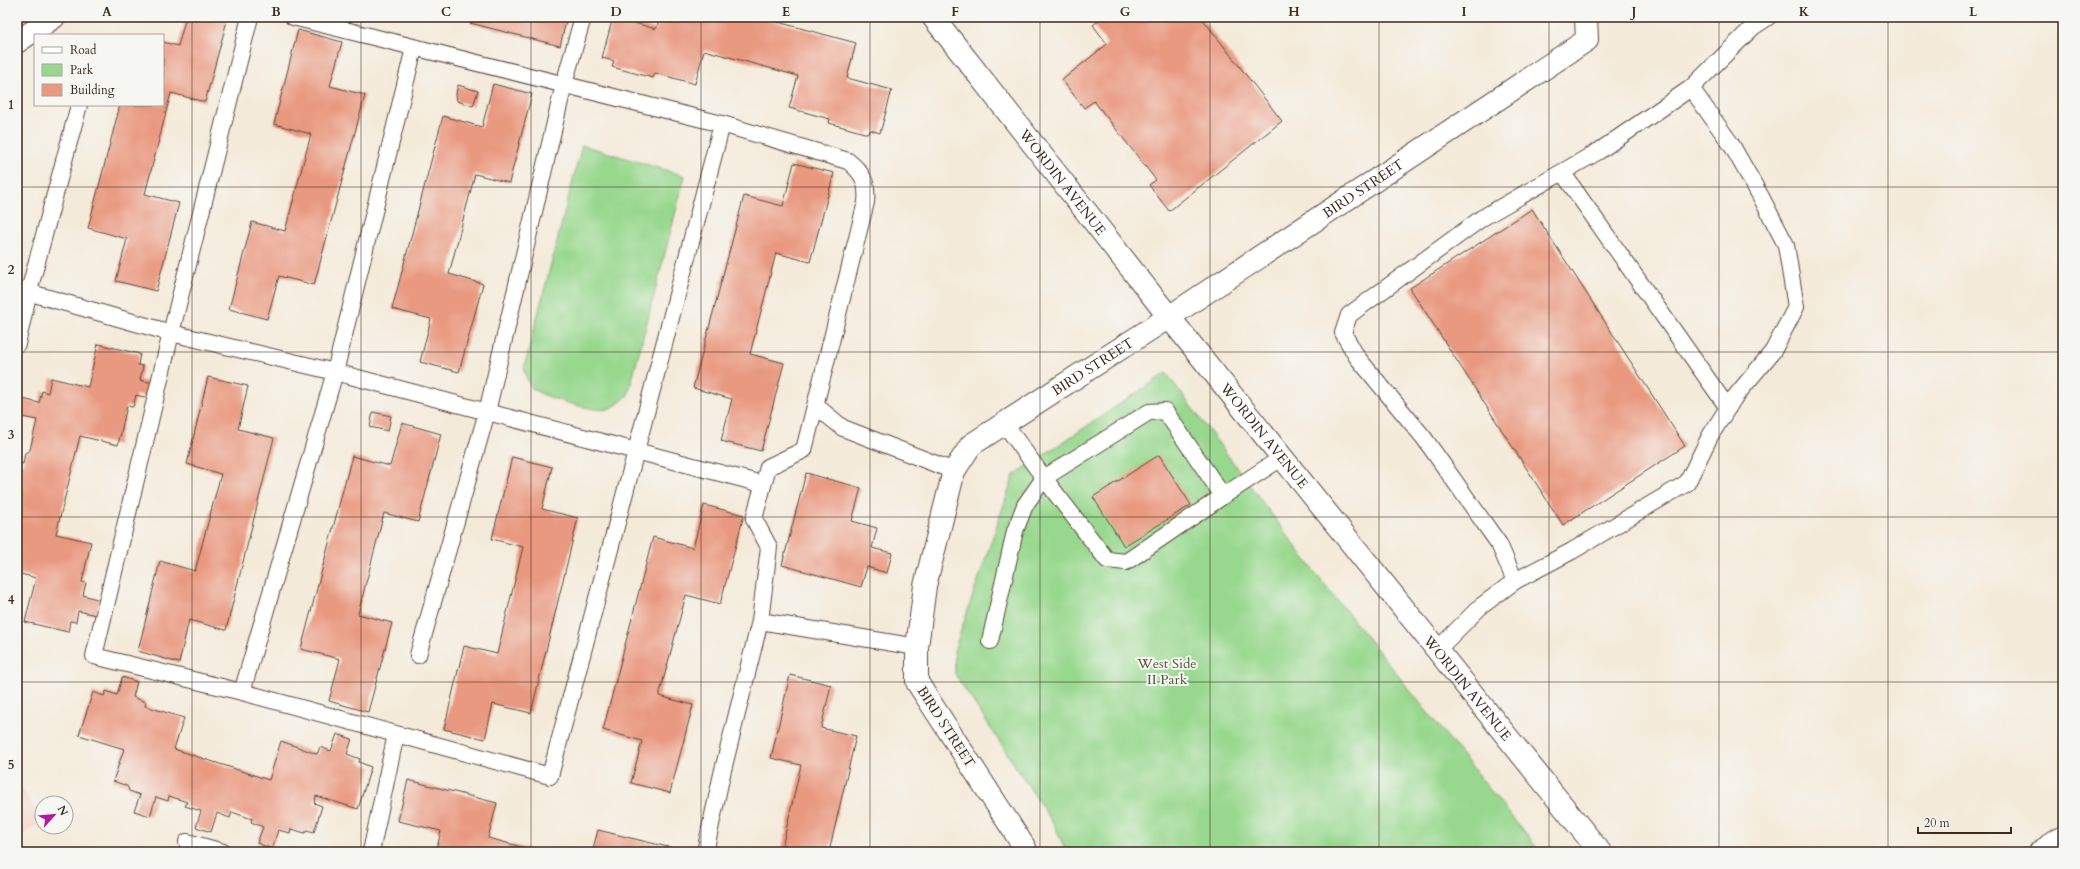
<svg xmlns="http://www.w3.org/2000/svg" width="2080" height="869" viewBox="0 0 2080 869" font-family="Cardo,serif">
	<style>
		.built { fill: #f5d2c3 }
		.green { fill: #98d88e; stroke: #6a8156 }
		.building { fill: #e99980 }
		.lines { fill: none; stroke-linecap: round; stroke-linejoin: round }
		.service-casing { stroke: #57473a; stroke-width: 18 }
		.minor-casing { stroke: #57473a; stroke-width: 24 }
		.tertiary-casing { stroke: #57473a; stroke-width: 24 }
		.service { stroke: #fff; stroke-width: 16 }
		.minor { stroke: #fff; stroke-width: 22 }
		.tertiary { stroke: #fff; stroke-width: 22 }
		.grid { fill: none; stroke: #3b2a1e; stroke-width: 1; stroke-opacity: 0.55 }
		.labels { text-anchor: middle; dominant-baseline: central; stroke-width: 4; stroke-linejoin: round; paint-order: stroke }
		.street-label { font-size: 14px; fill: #3b2a1e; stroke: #f6f6f2 }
		.park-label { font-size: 14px; fill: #52563a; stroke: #f6f6f2 }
		.neatline { fill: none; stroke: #3b2a1e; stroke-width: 1.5 }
		.grid-label { font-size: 13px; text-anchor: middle; font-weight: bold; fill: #3b2a1e }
	</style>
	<rect width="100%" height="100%" fill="#f6f6f2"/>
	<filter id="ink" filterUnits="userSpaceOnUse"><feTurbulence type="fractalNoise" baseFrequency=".025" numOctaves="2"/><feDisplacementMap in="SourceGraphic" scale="8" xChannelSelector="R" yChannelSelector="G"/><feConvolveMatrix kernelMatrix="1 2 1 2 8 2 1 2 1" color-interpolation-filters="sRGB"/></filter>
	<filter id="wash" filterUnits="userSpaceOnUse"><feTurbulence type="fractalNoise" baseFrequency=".012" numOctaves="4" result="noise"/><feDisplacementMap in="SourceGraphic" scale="16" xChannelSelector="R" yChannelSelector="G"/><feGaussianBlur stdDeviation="0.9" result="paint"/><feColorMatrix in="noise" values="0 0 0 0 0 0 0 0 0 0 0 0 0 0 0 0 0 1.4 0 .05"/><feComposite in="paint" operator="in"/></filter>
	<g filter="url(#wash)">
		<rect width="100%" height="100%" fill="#f4ead9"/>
		<path class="built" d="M 17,781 L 42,819 L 42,821 L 17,838 Z"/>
		<path class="green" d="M 582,145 L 685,176 L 628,395 C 623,400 616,406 608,409 C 597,413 541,397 532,388 C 527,382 526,376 524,368 Z
			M 1166,373 L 1317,575 L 1540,852 L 1066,852 L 1056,828 L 955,674 L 954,651 L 1014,475 Z"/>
		<g id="blocks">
			<path class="building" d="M 186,17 L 228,17 L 205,102 L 171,93 L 145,194 L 179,203 L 156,291 L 116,281 L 127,239 L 88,228 L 120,105 L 163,105 L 163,42 L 178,46 Z
				M 472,17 L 567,17 L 560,46 L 470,23 Z
				M 613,17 L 656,29 L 660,17 L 759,17 L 856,43 L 847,78 L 892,90 L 880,133 L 870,130 L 868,134 L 829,123 L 830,119 L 789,108 L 798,76 L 704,50 L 695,84 L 655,73 L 653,78 L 612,67 L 614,61 L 602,58 Z
				M 1103,17 L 1201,17 L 1282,121 L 1169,211 L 1149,185 L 1156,180 L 1094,101 L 1084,108 L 1062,80 L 1107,44 L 1093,25 Z
				M 298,30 L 342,42 L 330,86 L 365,95 L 314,285 L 279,276 L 267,319 L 229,309 L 252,222 L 285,231 L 311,134 L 274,124 Z
				M 493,84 L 532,94 L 509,183 L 475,174 L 449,274 L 483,284 L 459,372 L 420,362 L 431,319 L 392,309 L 443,116 L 482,127 Z
				M 458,85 L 478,91 L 473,106 L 457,101 L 456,94 Z
				M 794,163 L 834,173 L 810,262 L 776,253 L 750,354 L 784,363 L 761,451 L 721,441 L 732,399 L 693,388 L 744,196 L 783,206 Z
				M 1532,209 L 1685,446 L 1563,525 L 1410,288 Z
				M 98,344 L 140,354 L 138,365 L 143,366 L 140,380 L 157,384 L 153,399 L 136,395 L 133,407 L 127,406 L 118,445 L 80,436 L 56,534 L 91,542 L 82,582 L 86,583 L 83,595 L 100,600 L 96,615 L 78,611 L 76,622 L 70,621 L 68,632 L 25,622 L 36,578 L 17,573 L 17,508 L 20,495 L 17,495 L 19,479 L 17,478 L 17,462 L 23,464 L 25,453 L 30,450 L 37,420 L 17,416 L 17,405 L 19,398 L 39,403 L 42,391 L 48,393 L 51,378 L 88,387 Z
				M 208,377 L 248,386 L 238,429 L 274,438 L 226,630 L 189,620 L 179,663 L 138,651 L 160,561 L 195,571 L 221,474 L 187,464 Z
				M 373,412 L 391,416 L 388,431 L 370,427 Z
				M 402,423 L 441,434 L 418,522 L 384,513 L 358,614 L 392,623 L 368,712 L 329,701 L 340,659 L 301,649 L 352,456 L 390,466 Z
				M 1159,455 L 1191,505 L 1124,546 L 1093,497 Z
				M 512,457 L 552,467 L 542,509 L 578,518 L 531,713 L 493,704 L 485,739 L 444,729 L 464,646 L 497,654 L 523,547 L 492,539 Z
				M 806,473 L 861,488 L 852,521 L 877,528 L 872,548 L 892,553 L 887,573 L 867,567 L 861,587 L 782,565 Z
				M 704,505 L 744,515 L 720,604 L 686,595 L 659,696 L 693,705 L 670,793 L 631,783 L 642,741 L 603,730 L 653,537 L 693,548 Z
				M 790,675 L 831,685 L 821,728 L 856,736 L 829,852 L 781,852 L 801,765 L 771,758 Z
				M 122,677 L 137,682 L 133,697 L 146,702 L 145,706 L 184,718 L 174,749 L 269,780 L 281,741 L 317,754 L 320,747 L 331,751 L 337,734 L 352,739 L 347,754 L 360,759 L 359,762 L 371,767 L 358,809 L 316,796 L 314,803 L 322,806 L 314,832 L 307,830 L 305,833 L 291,829 L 290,833 L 278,830 L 272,849 L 257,843 L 263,827 L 251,822 L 252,819 L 232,812 L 230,818 L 217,813 L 211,832 L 196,827 L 201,811 L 185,806 L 187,802 L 169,796 L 168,801 L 156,797 L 150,816 L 134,811 L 140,795 L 129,791 L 127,786 L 113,781 L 124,749 L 79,735 L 93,692 L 104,696 L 106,691 L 117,695 Z
				M 408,780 L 497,803 L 488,838 L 541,852 L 436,852 L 441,831 L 398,821 Z
				M 598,830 L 684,851 L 684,852 L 592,852 Z"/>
		</g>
	</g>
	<g filter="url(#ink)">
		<use href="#blocks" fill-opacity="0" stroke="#57473a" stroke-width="1"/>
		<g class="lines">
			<g class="service-casing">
				<path id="service" d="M 250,17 L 171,333 L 94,656 L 242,692 L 550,776 L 636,451 L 762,484
					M 293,17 L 722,124 L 848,161 C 863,173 868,183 866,202 L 804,450 L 768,467 L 754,519 L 769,547 L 760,621 L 722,774 L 705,852
					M 1562,172 L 1728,408
					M 17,289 L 171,333 L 335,372 L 636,451 L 722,124
					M 17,344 L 29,291 L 79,105
					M 816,406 L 843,428 L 954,471
					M 1004,423 L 1044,478 L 1149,412 L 1165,411 L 1223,496 L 1283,457
					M 1515,581 L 1572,551 L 1687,483 L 1710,436 L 1734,398 L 1773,351 L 1796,307 L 1786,245 L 1761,197 L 1731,144 L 1691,88
					M 760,621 L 917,647
					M 990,641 L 1015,531 L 1025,505 L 1044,478 L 1107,560 L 1126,562 L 1223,496
					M 1437,650 L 1480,607 L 1515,581 L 1499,544 L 1424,438 L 1357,357 L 1343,333 L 1349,315 L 1482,218 L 1599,151 L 1691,88 L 1753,27 L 1768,17
					M 418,655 L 487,412 L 564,84 L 583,17
					M 242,692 L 335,372 L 414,48
					M 187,842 L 223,852
					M 371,852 L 396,734"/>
			</g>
			<g class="minor-casing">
				<g id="minor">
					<path d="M 17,42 L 54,17"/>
					<path id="s1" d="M 1026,852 L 1025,848 L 917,682 L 917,647 L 925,586 L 954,471 L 971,445 L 1169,317 L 1587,40 L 1586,17"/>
					<path d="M 2040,852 L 2063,837"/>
				</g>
			</g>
			<g class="tertiary-casing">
				<g id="tertiary">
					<path id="s2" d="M 933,17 L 1169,317 L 1600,852"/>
				</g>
			</g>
			<use href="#service" class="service"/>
			<use href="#minor" class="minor"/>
			<use href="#tertiary" class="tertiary"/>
		</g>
	</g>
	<path class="grid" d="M 192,17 L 192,852M 361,17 L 361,852M 531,17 L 531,852M 701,17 L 701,852M 870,17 L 870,852M 1040,17 L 1040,852M 1210,17 L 1210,852M 1379,17 L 1379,852M 1549,17 L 1549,852M 1719,17 L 1719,852M 1888,17 L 1888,852M 17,187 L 2063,187M 17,352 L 2063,352M 17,517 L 2063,517M 17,682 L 2063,682"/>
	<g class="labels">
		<g class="street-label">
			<text stroke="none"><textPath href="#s2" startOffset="210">WORDIN AVENUE</textPath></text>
			<text stroke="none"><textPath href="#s1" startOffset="917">BIRD STREET</textPath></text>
			<text stroke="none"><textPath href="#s1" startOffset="593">BIRD STREET</textPath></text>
			<text stroke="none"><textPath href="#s2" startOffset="534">WORDIN AVENUE</textPath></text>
			<text stroke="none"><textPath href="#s2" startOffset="858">WORDIN AVENUE</textPath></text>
			<text transform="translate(946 727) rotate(57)">BIRD STREET</text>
		</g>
		<g class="park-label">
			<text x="1167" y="663">West Side<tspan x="1167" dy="16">II Park</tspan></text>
		</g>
	</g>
	<rect width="2080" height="869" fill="none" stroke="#f6f6f2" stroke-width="44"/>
	<rect x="34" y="34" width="130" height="72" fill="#f6f6f2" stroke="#aba49d"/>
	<rect x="42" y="47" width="20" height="6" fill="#ffffff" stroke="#aba49d"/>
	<text x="70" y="54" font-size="12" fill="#3b2a1e">Road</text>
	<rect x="42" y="64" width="20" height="12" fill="#98d88e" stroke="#aba49d"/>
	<text x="70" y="74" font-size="12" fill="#3b2a1e">Park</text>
	<rect x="42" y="84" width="20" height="12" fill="#e99980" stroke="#aba49d"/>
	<text x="70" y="94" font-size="12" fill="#3b2a1e">Building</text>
	<g transform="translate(54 815) rotate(63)"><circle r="19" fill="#f6f6f2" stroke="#aba49d"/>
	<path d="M0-3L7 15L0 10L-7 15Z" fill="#b5179e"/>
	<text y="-6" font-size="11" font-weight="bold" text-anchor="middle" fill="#3b2a1e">N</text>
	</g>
	<path d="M1918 827v6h93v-6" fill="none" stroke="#3b2a1e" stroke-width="2"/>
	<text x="1924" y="827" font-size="12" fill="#3b2a1e" stroke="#f6f6f2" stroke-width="3" paint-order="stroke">20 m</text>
	<rect x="22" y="22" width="2036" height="825" class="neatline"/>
	<g class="grid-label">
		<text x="107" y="16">A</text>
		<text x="276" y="16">B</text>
		<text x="446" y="16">C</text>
		<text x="616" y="16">D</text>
		<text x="786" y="16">E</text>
		<text x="955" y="16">F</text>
		<text x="1125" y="16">G</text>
		<text x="1294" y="16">H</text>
		<text x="1464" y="16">I</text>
		<text x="1634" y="16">J</text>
		<text x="1804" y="16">K</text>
		<text x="1973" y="16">L</text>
		<text x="11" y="109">1</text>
		<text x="11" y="274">2</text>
		<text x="11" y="439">3</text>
		<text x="11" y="604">4</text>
		<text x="11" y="769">5</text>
	</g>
</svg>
